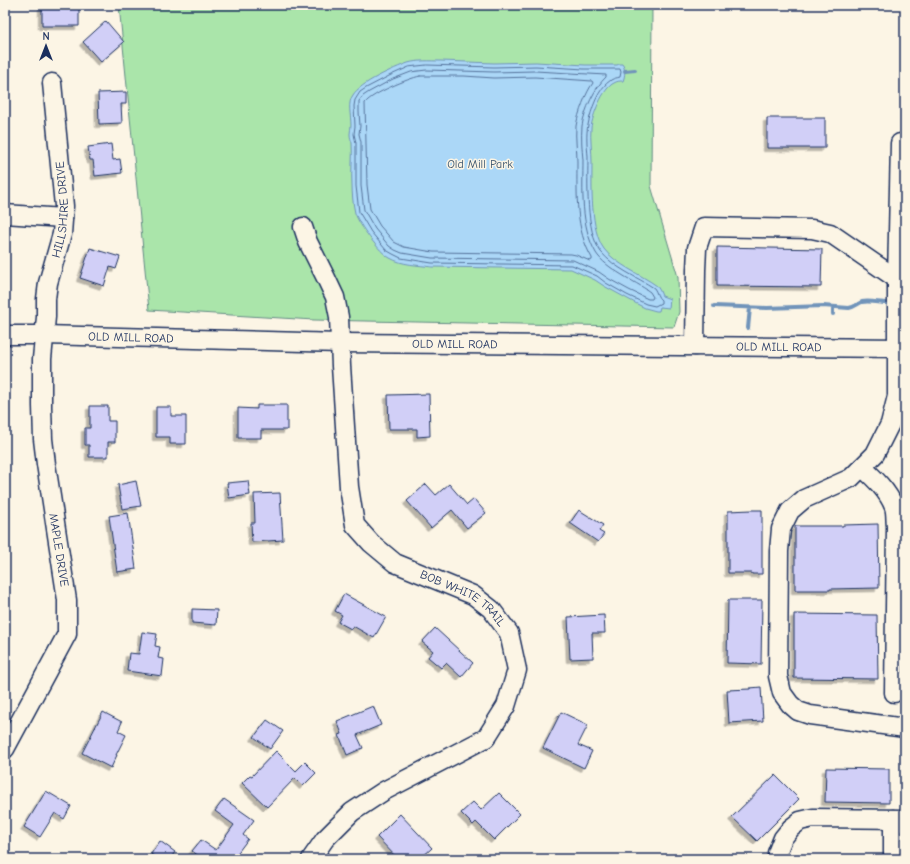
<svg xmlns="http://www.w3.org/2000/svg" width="910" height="864" viewBox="0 0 910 864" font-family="'Comic Neue',sans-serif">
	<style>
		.green { fill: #aae5aa; stroke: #628a84 }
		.water { fill: #abd7f7; stroke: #7194ba }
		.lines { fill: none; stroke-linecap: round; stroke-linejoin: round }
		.shore { stroke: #55729b; stroke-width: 1 }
		.stream { stroke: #7194ba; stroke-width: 4 }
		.building { fill: #d1cff7; stroke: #1b2f5e; filter: url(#shadow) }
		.minor-casing { stroke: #1b2f5e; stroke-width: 21 }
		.minor { stroke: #fcf5e5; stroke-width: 18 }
		.labels { text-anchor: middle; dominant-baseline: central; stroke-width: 3; stroke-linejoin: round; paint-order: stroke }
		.park-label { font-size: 12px; fill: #38536d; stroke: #fcf5e5 }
		.street-label { font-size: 12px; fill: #1b2f5e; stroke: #fcf5e5 }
	</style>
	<defs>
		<filter id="shadow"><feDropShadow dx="-3.5" dy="3.5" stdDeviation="0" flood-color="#0004"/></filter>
	</defs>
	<rect width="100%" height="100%" fill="#fcf5e5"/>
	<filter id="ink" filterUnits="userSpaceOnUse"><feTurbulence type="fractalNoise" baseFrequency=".025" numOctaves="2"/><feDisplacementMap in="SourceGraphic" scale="8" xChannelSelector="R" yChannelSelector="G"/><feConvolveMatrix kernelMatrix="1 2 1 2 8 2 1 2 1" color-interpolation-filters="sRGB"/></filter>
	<g filter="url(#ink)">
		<path class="green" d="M 119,5 L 652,5 L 651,186 L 678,277 L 679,312 L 674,327 L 314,320 L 149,310 Z"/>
		<path class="water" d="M 441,61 L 494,63 L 536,62 L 585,65 L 617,65 L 619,64 L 622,64 C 626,69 625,76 623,81 C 620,81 617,81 614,83 C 603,88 592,116 591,128 C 590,139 592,151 592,162 C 592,186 590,230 604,249 C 615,264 642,275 657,286 L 660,291 L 662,296 L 670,299 L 669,308 L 660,307 L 659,311 L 656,311 L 645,308 L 637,304 L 604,286 L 595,280 L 571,269 L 432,267 C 418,265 402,265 390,258 C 379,252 359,225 355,213 C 353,204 352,194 352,185 C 351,171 353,157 352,143 C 351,140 350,137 350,134 C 350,131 351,128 351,125 C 351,115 347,103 353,95 C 360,83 394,68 408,63 C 418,60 430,61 441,61 Z"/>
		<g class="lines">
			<path class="shore" d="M 427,65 L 494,67 L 536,66 L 584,69 L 620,69 L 621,72 L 620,77 C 617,78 614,78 611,80 C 598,88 591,110 588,125 C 586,134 587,146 588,156 C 588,181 585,231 601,252 C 614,268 637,277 654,288 C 657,292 657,297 661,300 L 661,303 L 655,306 L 646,304 L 627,295 L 606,283 L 597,276 L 572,265 L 432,263 L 401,258 L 393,254 L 386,250 L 371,232 L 359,212 L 356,186 L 356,143 L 354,134 L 355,126 L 354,106 L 355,100 L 360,92 L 366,88 L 391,75 L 409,67 Z
				M 427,70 L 494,72 L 535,71 L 606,75 L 606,77 C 595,87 584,111 582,126 C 581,137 582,149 583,160 C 583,190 580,225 596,253 C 606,269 635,281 650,292 L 653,297 L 652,299 L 648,299 L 629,290 L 609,279 L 599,272 L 573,260 L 432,258 L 402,253 L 395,250 L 389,246 L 375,229 L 364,210 L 361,186 L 361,142 L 359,134 L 360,126 L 359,112 L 359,101 L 363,96 L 369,92 L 393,79 L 411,72 Z
				M 420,76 L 464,76 L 494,78 L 535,77 L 592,81 L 593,83 C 586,92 578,114 576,126 C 575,138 577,150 577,162 C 577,195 575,229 592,258 L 592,260 L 590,261 L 576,255 L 571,254 L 433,252 L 404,247 L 394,242 L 380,226 L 370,209 L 367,185 L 365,103 C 373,93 407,79 420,76 Z"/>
			<path class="stream" d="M 625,71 L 635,70
				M 714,306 L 767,308 L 823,306 L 849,308 C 855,307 857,304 862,302 C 869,300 879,303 887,303
				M 833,307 L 833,314
				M 748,328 L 750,308"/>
		</g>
		<path class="building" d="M 42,5 L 79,5 L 79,26 L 42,26 Z
			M 106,21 L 124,42 L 101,62 L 83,42 Z
			M 126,92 L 126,104 L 121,104 L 122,123 L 99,124 L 98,93 Z
			M 767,118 L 825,118 L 825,148 L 767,148 Z
			M 111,144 L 113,160 L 120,159 L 122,173 L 95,176 L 93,160 L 90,160 L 88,147 Z
			M 717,247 L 822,249 L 821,287 L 717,286 Z
			M 90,248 L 120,257 L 116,269 L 110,267 L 104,286 L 80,278 Z
			M 429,394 L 430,436 L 417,437 L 417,429 L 389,429 L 388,395 Z
			M 257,405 L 287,405 L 287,430 L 261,430 L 261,438 L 238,438 L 238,408 L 257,409 Z
			M 90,406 L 108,406 L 108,421 L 115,421 L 115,442 L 108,442 L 108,457 L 89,457 L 89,445 L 85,445 L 85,428 L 90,428 Z
			M 156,407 L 171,407 L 171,416 L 186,416 L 186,444 L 170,444 L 170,437 L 156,437 Z
			M 136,481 L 141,506 L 122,509 L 118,485 Z
			M 248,481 L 250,495 L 229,498 L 227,483 Z
			M 426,484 L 436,495 L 449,484 L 467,505 L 474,499 L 486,513 L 467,528 L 452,510 L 431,528 L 407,501 Z
			M 280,493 L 283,540 L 252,542 L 251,523 L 255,523 L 254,494 Z
			M 579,510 L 603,525 L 599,531 L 604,534 L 598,542 L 570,523 Z
			M 752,510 L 762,510 L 762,574 L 752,574 L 752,573 L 728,573 L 728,511 Z
			M 128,513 L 136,569 L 117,572 L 109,516 Z
			M 878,524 L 879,588 L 830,589 L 830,590 L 795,590 L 795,526 L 843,526 L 843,525 Z
			M 344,594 L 386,617 L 374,638 L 353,626 L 351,629 L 338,622 L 342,615 L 335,611 Z
			M 728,600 L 762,600 L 761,664 L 727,663 Z
			M 192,609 L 217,610 L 216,625 L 192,623 Z
			M 794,614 L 877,615 L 878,679 L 794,678 Z
			M 604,615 L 605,633 L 592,633 L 593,658 L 570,659 L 568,617 Z
			M 435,628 L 473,663 L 461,677 L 446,663 L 441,668 L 428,657 L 433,651 L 422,642 Z
			M 142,632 L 157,634 L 155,646 L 160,647 L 158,658 L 164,659 L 162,676 L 127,671 L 129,653 L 139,654 Z
			M 761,687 L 763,721 L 729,723 L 727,690 L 750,689 L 750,688 Z
			M 373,706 L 381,725 L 357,735 L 363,748 L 347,755 L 339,735 L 342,734 L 337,721 Z
			M 103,712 L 122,722 L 118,731 L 126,735 L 116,755 L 117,755 L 111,768 L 82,753 Z
			M 561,712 L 588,725 L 578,745 L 592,751 L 584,768 L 543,748 Z
			M 267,720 L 283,731 L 270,749 L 254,737 Z
			M 276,751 L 296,771 L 305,762 L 316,773 L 303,786 L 295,778 L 267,807 L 242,783 L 250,775 L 252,776 Z
			M 826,768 L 889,769 L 889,803 L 825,802 Z
			M 775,775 L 799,799 L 757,841 L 732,817 Z
			M 46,791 L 71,806 L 64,819 L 55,813 L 40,837 L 24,827 Z
			M 499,793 L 520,814 L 494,840 L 476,822 L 473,825 L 461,813 L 473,802 L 481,810 Z
			M 224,799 L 254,820 L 243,835 L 248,839 L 233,859 L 203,859 L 192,851 L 201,840 L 216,850 L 234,825 L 215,811 Z
			M 400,814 L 432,848 L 420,859 L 398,859 L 377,837 Z
			M 160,841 L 175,852 L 170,859 L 158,859 L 151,854 Z"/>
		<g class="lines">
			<g class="minor-casing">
				<g id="minor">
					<path d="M 905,143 L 900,143 L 897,279 L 897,396 L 890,424 L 875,454 L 851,478 L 804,499 L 790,511 L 781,529 L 779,551 L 778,676 L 782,693 L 790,704 L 798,711 L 810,715 L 905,728"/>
					<path d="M 5,214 L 63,218"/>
					<path id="s1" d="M 303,227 L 308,242 L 326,278 L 335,297 L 339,317 L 341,366 L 349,487 L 355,525 L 371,543 L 395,563 L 473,595 L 491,609 L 509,633 L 517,670 L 506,706 L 486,738 L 384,791 L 352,812 L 325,839 L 311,859"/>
					<path id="s2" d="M 5,335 L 44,335 L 340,343 L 905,348"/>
					<path d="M 695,346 L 696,270 L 697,248 L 704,227 L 812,229 L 830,233 L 897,279"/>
					<path d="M 862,467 C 874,478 888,491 894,507 C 896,512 895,520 896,526 L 894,693"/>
					<path id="s3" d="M 5,749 L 67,634 L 67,600 L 46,464 L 43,439 L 42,406 L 42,359 L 46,317 L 46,299 L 48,283 L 62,234 L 64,206 L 52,83"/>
					<path d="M 777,859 L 777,853 L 783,838 L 791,828 L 800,821 L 813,818 L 905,819"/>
					<path d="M 893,859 L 893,819"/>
				</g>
			</g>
			<use href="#minor" class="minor"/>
		</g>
	</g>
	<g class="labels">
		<g class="park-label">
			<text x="480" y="164">Old Mill Park</text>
		</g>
		<g class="street-label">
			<text stroke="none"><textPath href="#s3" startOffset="559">HILLSHIRE DRIVE</textPath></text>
			<text stroke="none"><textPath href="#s2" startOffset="126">OLD MILL ROAD</textPath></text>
			<text stroke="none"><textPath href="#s2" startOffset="450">OLD MILL ROAD</textPath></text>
			<text stroke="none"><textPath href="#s2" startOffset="774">OLD MILL ROAD</textPath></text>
			<text transform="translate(59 550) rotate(81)">MAPLE DRIVE</text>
			<text stroke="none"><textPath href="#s1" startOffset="439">BOB WHITE TRAIL</textPath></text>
		</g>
	</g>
	<rect width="910" height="864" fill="none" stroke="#fcf5e5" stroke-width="20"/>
	<rect x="10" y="10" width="890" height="844" fill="none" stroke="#1b2f5e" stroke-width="1.5" filter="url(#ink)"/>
	<g transform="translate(46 46)" stroke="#fcf5e5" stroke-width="3" paint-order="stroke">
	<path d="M0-3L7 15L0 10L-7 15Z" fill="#1b2f5e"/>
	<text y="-6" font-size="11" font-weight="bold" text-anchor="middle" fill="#1b2f5e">N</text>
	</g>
</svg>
